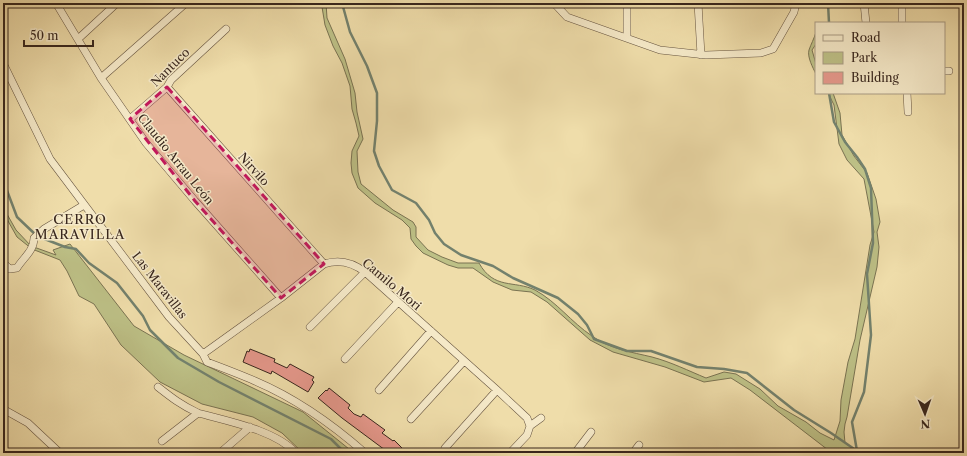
<svg xmlns="http://www.w3.org/2000/svg" width="967" height="456" viewBox="0 0 967 456" font-family="'Libre Caslon Text',serif">
	<style>
		.green { fill: #bdc086; stroke: #7a7352 }
		.lines { fill: none; stroke-linecap: round; stroke-linejoin: round }
		.stream { stroke: #73816d; stroke-width: 2.5 }
		.building { fill: #e6988c; stroke: #38261d }
		.minor-casing { stroke: #665440; stroke-width: 8 }
		.minor { stroke: #f5e9c8; stroke-width: 7 }
		.marked { fill: #c2185b; fill-opacity: 0.2; stroke: #c2185b; stroke-width: 3; stroke-dasharray: 8 5; stroke-linejoin: round }
		.labels { text-anchor: middle; dominant-baseline: central; stroke-width: 3; stroke-linejoin: round; paint-order: stroke }
		.street-label { font-size: 12px; fill: #38261d; stroke: #f5e9c8 }
		.neighbourhood-label { font-size: 13px; letter-spacing: 1px; fill: #38261d; stroke: #f5e9c8 }
	</style>
	<rect width="100%" height="100%" fill="#efddaa"/>
	<filter id="stains"><feTurbulence type="fractalNoise" baseFrequency=".005" numOctaves="4"/><feColorMatrix values="0 0 0 0 .2 0 0 0 0 .09 0 0 0 0 .02 0 0 0 .5 -.17"/></filter>
	<radialGradient id="worn" r=".72"><stop offset=".6" stop-color="#630" stop-opacity="0"/><stop offset="1" stop-color="#630" stop-opacity=".3"/></radialGradient>
	<path class="green" d="M 320,3 L 326,3 L 327,18 L 345,59 L 355,93 L 357,112 L 363,139 L 357,151 L 358,172 L 361,184 L 393,210 L 413,222 L 416,227 L 416,237 L 428,250 L 442,257 L 458,263 L 479,263 C 494,290 514,280 535,290 C 557,302 571,322 592,336 C 610,349 631,352 652,357 C 671,362 689,371 706,378 L 724,372 L 736,374 L 760,389 L 778,406 L 806,422 L 820,433 L 834,440 L 840,421 L 841,400 L 848,362 L 855,339 L 870,245 L 874,232 L 864,179 L 847,160 L 839,144 L 834,105 L 828,93 L 833,93 L 840,113 L 842,135 L 854,156 L 867,173 L 876,199 L 880,222 L 877,232 L 879,247 L 877,267 L 860,340 L 847,417 L 845,424 L 844,432 L 845,443 L 859,453 L 832,453 L 750,390 L 731,378 L 704,382 L 665,367 L 613,352 L 590,340 L 547,302 L 531,292 L 512,290 L 493,282 L 473,268 L 458,268 L 448,265 L 423,253 L 416,246 L 411,239 L 410,228 L 402,220 L 375,203 L 358,188 L 352,173 L 351,163 L 352,151 L 359,136 L 356,123 L 352,109 L 350,86 L 342,63 L 333,46 L 325,25 L 322,7 Z
		M 816,32 L 816,44 L 812,50 L 816,64 L 816,74 C 813,68 807,57 809,50 C 811,44 814,39 816,32 Z
		M 3,207 L 16,230 L 31,246 L 56,255 L 53,250 L 70,244 L 134,326 L 184,355 L 303,412 L 354,453 L 303,453 L 282,433 L 253,417 L 202,404 L 160,382 L 121,345 L 94,304 L 79,296 L 67,271 L 60,260 L 32,249 L 17,237 L 3,212 Z"/>
	<g class="lines">
		<path class="stream" d="M 342,3 L 350,32 L 367,66 L 377,93 L 377,121 L 374,151 L 379,166 L 392,190 L 416,203 L 429,220 L 435,233 L 444,244 L 461,255 L 493,266 L 513,278 L 558,298 L 578,314 L 587,325 L 594,339 L 627,351 L 651,351 L 697,367 L 724,369 L 747,373 L 794,410 L 831,433 L 860,453
			M 828,3 L 829,23
			M 829,93 L 834,122 L 845,142 L 857,157 L 865,169 L 871,188 L 873,243 L 867,274 L 871,335 L 864,392 L 852,422 L 857,451
			M 3,180 L 17,217 L 37,236 L 65,247 L 76,249 L 89,263 L 117,283 L 143,316 L 150,330 L 178,358 L 219,382 L 331,439 L 345,453"/>
	</g>
	<path class="building" d="M 250,349 L 275,359 L 274,362 L 287,368 L 290,364 L 314,377 L 312,380 L 314,382 L 308,392 L 272,371 L 271,374 L 243,362 L 247,351 L 249,352 Z
		M 329,388 L 350,405 L 348,408 L 354,414 L 361,417 L 363,414 L 385,430 L 382,433 L 393,441 L 394,440 L 407,453 L 381,453 L 385,450 L 342,418 L 318,398 L 326,390 L 327,391 Z"/>
	<g class="lines">
		<g class="minor-casing">
			<path id="minor" d="M 56,3 L 101,78 L 146,143 L 195,201 L 281,298
				M 554,3 L 567,17 L 660,50 L 706,55 L 761,53 L 773,49 L 794,12 L 796,3
				M 698,3 L 701,55
				M 864,3 L 866,23
				M 902,3 L 902,23
				M 627,38 L 627,3
				M 78,39 L 117,3
				M 3,63 L 50,159 L 169,317 L 203,354 L 207,362 C 223,368 239,374 255,381 C 295,398 332,424 365,453
				M 944,71 L 949,71
				M 101,78 L 186,3
				M 167,87 L 324,264
				M 907,93 L 908,112
				M 130,119 L 167,87 L 171,80 L 226,29
				M 3,263 L 10,269 L 17,268 C 23,258 34,251 34,238 L 44,229 L 84,205
				M 310,327 L 365,272
				M 203,354 L 281,298 L 324,264 C 339,259 352,262 365,272 L 497,390 L 527,418 L 530,426
				M 345,359 L 398,302
				M 158,387 C 172,398 181,405 198,413 C 227,421 275,430 296,453
				M 379,390 L 431,331
				M 3,409 L 28,423 L 60,453
				M 411,419 L 464,361
				M 162,441 L 198,413
				M 445,448 L 497,390
				M 220,453 L 250,427
				M 510,453 L 527,435 L 530,426 L 541,418
				M 575,453 L 591,432
				M 633,453 L 639,445"/>
		</g>
		<use href="#minor" class="minor"/>
	</g>
	<path class="marked" d="M 167,87 L 324,264 L 281,298 L 195,201 L 130,119 Z"/>
	<g class="labels">
		<g class="street-label">
			<text transform="translate(170 67) rotate(-45)">Nantuco</text>
			<text transform="translate(176 159) rotate(51)">Claudio Arrau León</text>
			<text transform="translate(254 169) rotate(48)">Nirvilo</text>
			<text transform="translate(392 284) rotate(40)">Camilo Mori</text>
			<text transform="translate(160 285) rotate(52)">Las Maravillas</text>
		</g>
		<g class="neighbourhood-label">
			<text x="80" y="219">CERRO<tspan x="80" dy="15">MARAVILLA</tspan></text>
		</g>
	</g>
	<rect width="967" height="456" fill="none" stroke="#efddaa" stroke-width="16"/>
	<rect x="4" y="4" width="959" height="448" fill="none" stroke="#38261d" stroke-width="2"/>
	<rect x="8" y="8" width="951" height="440" fill="none" stroke="#38261d"/>
	<rect x="815" y="22" width="130" height="72" fill="#f5e9c8" stroke="#a99b84"/>
	<rect x="823" y="35" width="20" height="6" fill="#f5e9c8" stroke="#a99b84"/>
	<text x="851" y="42" font-size="12" fill="#38261d">Road</text>
	<rect x="823" y="52" width="20" height="12" fill="#bdc086" stroke="#a99b84"/>
	<text x="851" y="62" font-size="12" fill="#38261d">Park</text>
	<rect x="823" y="72" width="20" height="12" fill="#e6988c" stroke="#a99b84"/>
	<text x="851" y="82" font-size="12" fill="#38261d">Building</text>
	<g transform="translate(925 414) rotate(178)" stroke="#f5e9c8" stroke-width="3" paint-order="stroke">
	<path d="M0-3L7 15L0 10L-7 15Z" fill="#38261d"/>
	<text y="-6" font-size="11" font-weight="bold" text-anchor="middle" fill="#38261d">N</text>
	</g>
	<path d="M24 40v6h69v-6" fill="none" stroke="#38261d" stroke-width="2"/>
	<text x="30" y="40" font-size="12" fill="#38261d" stroke="#f5e9c8" stroke-width="3" paint-order="stroke">50 m</text>
	<rect width="100%" height="100%" filter="url(#stains)"/>
	<rect width="100%" height="100%" fill="url(#worn)"/>
</svg>
